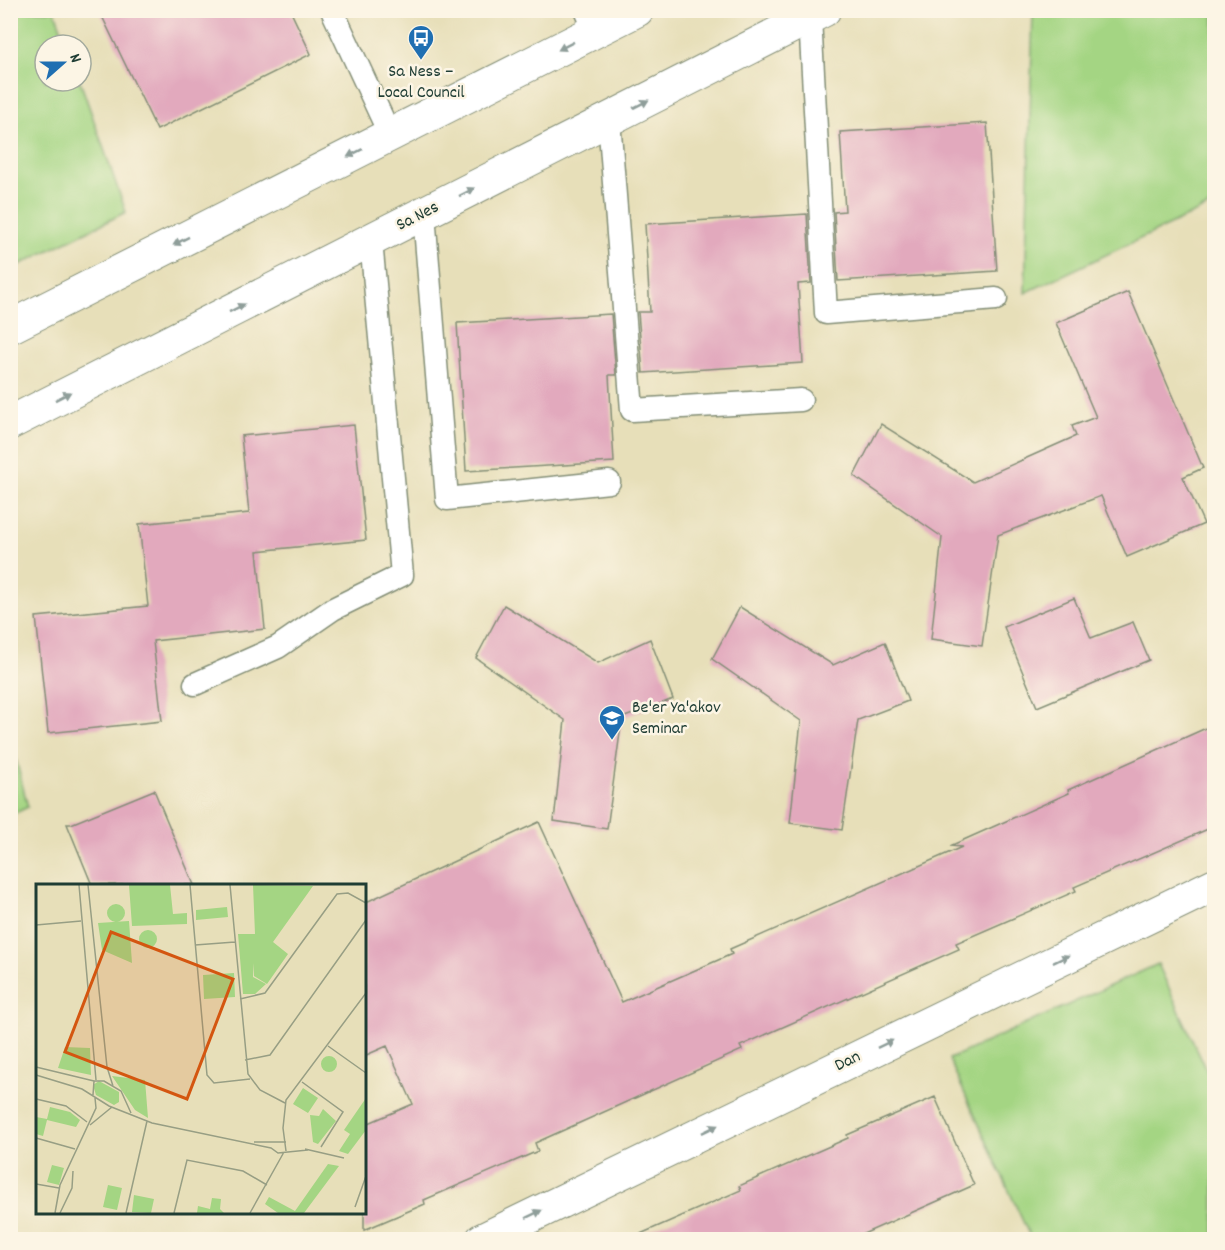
<svg xmlns="http://www.w3.org/2000/svg" width="1225" height="1250" viewBox="0 0 1225 1250" font-family="Dekko,sans-serif">
	<style>
		.green { fill: #a4d583; stroke: #62895c; stroke-width: 1.5 }
		.building { fill: #e2a9bd }
		.lines { fill: none; stroke-linecap: round; stroke-linejoin: round }
		.service-casing { stroke: #838e76; stroke-width: 25 }
		.minor-casing { stroke: #838e76; stroke-width: 35 }
		.tertiary-casing { stroke: #838e76; stroke-width: 35 }
		.service { stroke: #fff; stroke-width: 22 }
		.minor { stroke: #fff; stroke-width: 33 }
		.tertiary { stroke: #fff; stroke-width: 33 }
		.oneway { fill: #8f9e9a }
		.labels { text-anchor: middle; dominant-baseline: central; stroke-width: 5; stroke-linejoin: round; paint-order: stroke }
		.poi-label { font-size: 18px; fill: #1f3d34; stroke: #fcf5e5 }
		.street-label { font-size: 18px; fill: #1f3d34; stroke: #fcf5e5 }
		.inset-road { fill: none; stroke: #979e84; stroke-width: 1.5 }
		.view { fill: #d45610; fill-opacity: 0.15; stroke: #d45610; stroke-width: 3 }
		.inset-edge { fill: none; stroke: #1f3d34; stroke-width: 3 }
	</style>
	<rect width="100%" height="100%" fill="#fcf5e5"/>
	<filter id="ink" filterUnits="userSpaceOnUse"><feTurbulence type="fractalNoise" baseFrequency=".0167" numOctaves="2"/><feDisplacementMap in="SourceGraphic" scale="12" xChannelSelector="R" yChannelSelector="G"/><feConvolveMatrix kernelMatrix="1 2 1 2 8 2 1 2 1" color-interpolation-filters="sRGB"/></filter>
	<filter id="wash" filterUnits="userSpaceOnUse"><feTurbulence type="fractalNoise" baseFrequency=".008" numOctaves="4" result="noise"/><feDisplacementMap in="SourceGraphic" scale="24" xChannelSelector="R" yChannelSelector="G"/><feGaussianBlur stdDeviation="1.35" result="paint"/><feColorMatrix in="noise" values="0 0 0 0 0 0 0 0 0 0 0 0 0 0 0 0 0 1.4 0 .05"/><feComposite in="paint" operator="in"/></filter>
	<g filter="url(#wash)">
		<rect width="100%" height="100%" fill="#e7dfb9"/>
		<path class="green" d="M 11,10 L 55,11 L 67,45 L 45,45 L 45,81 L 80,81 L 126,212 L 11,269 Z
			M 1033,11 L 1214,11 L 1214,204 L 1025,293 Z
			M 10,736 L 28,807 L 11,815 L 10,815 Z
			M 1158,964 L 1214,1087 L 1214,1239 L 1031,1239 L 949,1059 Z"/>
		<g id="blocks">
			<path class="building" d="M 99,10 L 290,10 L 311,54 L 157,130 Z
				M 987,123 L 997,271 L 838,281 L 834,212 L 845,211 L 840,132 Z
				M 807,214 L 811,283 L 798,284 L 803,363 L 643,373 L 638,312 L 650,312 L 645,224 Z
				M 1128,292 L 1203,468 L 1183,477 L 1204,524 L 1127,557 L 1101,496 L 998,535 L 982,646 L 931,639 L 942,537 L 854,476 L 881,424 L 973,482 L 1076,436 L 1072,426 L 1096,417 L 1056,323 Z
				M 611,314 L 616,375 L 609,375 L 614,462 L 466,471 L 457,323 Z
				M 354,425 L 366,540 L 257,551 L 265,629 L 153,641 L 162,721 L 48,733 L 36,617 L 148,606 L 139,524 L 249,513 L 241,436 Z
				M 1074,598 L 1091,638 L 1133,622 L 1149,660 L 1037,707 L 1004,627 Z
				M 504,605 L 598,663 L 650,639 L 673,699 L 622,718 L 607,829 L 554,821 L 565,720 L 476,658 Z
				M 740,607 L 833,665 L 885,642 L 908,701 L 858,720 L 842,830 L 790,823 L 801,721 L 712,659 Z
				M 1215,724 L 1215,826 L 1074,887 L 1076,891 L 956,943 L 959,949 L 740,1046 L 742,1050 L 535,1143 L 538,1151 L 424,1200 L 425,1204 L 364,1230 L 364,1125 L 413,1104 L 387,1046 L 364,1056 L 364,903 L 539,822 L 622,1002 L 732,954 L 730,949 L 962,847 L 950,846 L 1069,793 L 1068,790 Z
				M 154,790 L 194,885 L 92,885 L 67,824 L 71,824 Z
				M 935,1097 L 974,1185 L 852,1239 L 629,1239 L 741,1190 L 739,1186 L 848,1138 L 847,1135 Z"/>
		</g>
	</g>
	<g filter="url(#ink)">
		<use href="#blocks" fill-opacity="0" stroke="#838e76" stroke-width="1.5"/>
		<g class="lines">
			<g class="service-casing">
				<path id="service" d="M 332,10 L 390,135
					M 586,10 L 595,31
					M 810,18 L 826,313 L 996,299
					M 609,120 L 632,410 L 801,400
					M 424,214 L 447,499 L 609,482
					M 195,684 L 278,647 L 333,609 L 402,575 L 371,241"/>
			</g>
			<g class="minor-casing">
				<path id="minor" d="M 482,1240 L 1214,885"/>
			</g>
			<g class="tertiary-casing">
				<path id="tertiary" d="M 10,327 L 637,10
					M 10,423 L 824,10"/>
			</g>
			<use href="#service" class="service"/>
			<use href="#minor" class="minor"/>
			<use href="#tertiary" class="tertiary"/>
		</g>
		<defs><path id="oneway-solid" d="M-6-.8H1V-3.2L6.5 0L1 3.2V.8H-6Z" transform="scale(1.5)"/></defs>
		<g class="oneway">
			<use href="#oneway-solid" transform="translate(566 46) rotate(153)"/>
			<use href="#oneway-solid" transform="translate(641 104) rotate(-27)"/>
			<use href="#oneway-solid" transform="translate(355 153) rotate(153)"/>
			<use href="#oneway-solid" transform="translate(467 192) rotate(-27)"/>
			<use href="#oneway-solid" transform="translate(181 241) rotate(153)"/>
			<use href="#oneway-solid" transform="translate(237 308) rotate(-27)"/>
			<use href="#oneway-solid" transform="translate(63 396) rotate(-27)"/>
			<use href="#oneway-solid" transform="translate(1061 959) rotate(-26)"/>
			<use href="#oneway-solid" transform="translate(885 1044) rotate(-26)"/>
			<use href="#oneway-solid" transform="translate(710 1129) rotate(-26)"/>
			<use href="#oneway-solid" transform="translate(534 1214) rotate(-26)"/>
		</g>
	</g>
	<defs>
		<g id="bus-pin" transform="scale(1.35)"><path d="M0 17L-7.5 6A9.5 9.5 0 1 1 7.5 6Z" fill="#1f6fb2" stroke="#fcf5e5"/><path d="M-5-6H5V4H4V6H2V4H-2V6H-4V4H-5ZM-3.5-4V0h7V-4ZM-3.5 1.2v1.5H-2V1.2ZM2 1.2v1.5H3.5V1.2Z" fill="#fff"/></g>
		<g id="school-pin" transform="scale(1.35)"><path d="M0 17L-7.5 6A9.5 9.5 0 1 1 7.5 6Z" fill="#1f6fb2" stroke="#fcf5e5"/><path d="M0-5L7-2L0 1L-7-2ZM-4 1L0 2.5L4 1V4Q0 6-4 4Z" fill="#fff"/></g>
	</defs>
	<g fill-rule="evenodd">
		<use href="#bus-pin" x="421" y="38"/>
		<use href="#school-pin" x="612" y="718"/>
	</g>
	<g class="labels">
		<g class="poi-label">
			<text x="421" y="72">Sa Ness –<tspan x="421" dy="21">Local Council</tspan></text>
			<text x="632" y="708" text-anchor="start">Be'er Ya'akov<tspan x="632" dy="21">Seminar</tspan></text>
		</g>
		<g class="street-label">
			<text transform="translate(418 217) rotate(-27)">Sa Nes</text>
			<text transform="translate(848 1062) rotate(-26)">Dan</text>
		</g>
	</g>
	<g transform="translate(36 884)">
		<rect width="330" height="330" fill="#e7dfb9"/>
		<path d="M 93,1 L 134,1 L 137,30 L 151,29 L 151,40 L 96,42 ZM 217,1 L 277,2 L 237,58 L 252,70 L 231,100 L 218,92 L 217,79 L 217,93 L 230,100 L 219,110 L 207,110 L 202,50 L 219,50 ZM71 29a9 9 0 1 1 18 0a9 9 0 1 1-18 0ZM 191,23 L 192,33 L 160,36 L 160,26 ZM 93,37 L 96,79 L 66,66 L 62,39 ZM103 55a9 9 0 1 1 18 0a9 9 0 1 1-18 0ZM 198,89 L 199,113 L 168,115 L 167,91 ZM 29,163 L 54,164 L 55,191 L 22,184 ZM285 180a8 8 0 1 1 16 0a8 8 0 1 1-16 0ZM 76,192 L 109,196 L 112,234 L 99,226 ZM 63,197 L 83,208 L 83,218 L 78,221 L 60,211 L 57,201 ZM 267,204 L 282,214 L 272,229 L 257,220 ZM 330,214 L 330,246 L 312,270 L 303,267 L 314,250 L 308,246 ZM 14,223 L 34,228 L 44,236 L 40,243 L 11,236 L 7,252 L 0,250 L 0,233 L 11,235 ZM 287,225 L 300,237 L 282,260 L 277,258 L 274,231 L 283,232 ZM 292,280 L 303,282 L 268,329 L 242,329 L 229,320 L 233,313 L 259,327 ZM 16,281 L 28,284 L 23,301 L 11,298 ZM 72,301 L 86,304 L 81,326 L 67,323 ZM 98,311 L 118,315 L 115,329 L 96,328 ZM 176,314 L 185,315 L 184,325 L 188,329 L 161,329 L 162,322 L 174,325 Z" fill="#a4d583"/>
		<path class="inset-road" d="M 43,1 L 60,196M 52,1 L 71,183 L 77,202M 154,1 L 171,191 L 178,199 L 214,195M 194,1 L 212,190 L 224,206 L 249,219M 0,41 L 45,37M 159,61 L 199,58M 204,115 L 229,109 L 301,10 L 312,9 L 330,19M 292,162 L 330,189M 209,176 L 234,171 L 330,36M 0,183 L 58,197M 0,191 L 46,205 L 73,222 L 116,239 L 235,264 L 242,269 L 272,266M 266,198 L 307,228 L 285,263M 57,211 L 58,197 L 68,197 L 85,207 L 95,229M 0,215 L 30,222 L 51,238M 54,241 L 76,223M 0,254 L 39,265M 218,258 L 250,258M 269,265 L 308,274M 250,267 L 247,244 L 250,216 L 330,109M 0,300 L 23,304M 319,323 L 330,292M 19,329 L 24,301 L 60,224 L 59,214M 24,329 L 36,304 L 37,287M 90,329 L 111,237M 138,329 L 151,276 L 207,287 L 231,301M 214,329 L 248,268"/>
		<path class="view" d="M 75,48 L 197,95 L 151,215 L 29,168 Z"/>
		<rect width="330" height="330" class="inset-edge"/>
	</g>
	<rect width="1225" height="1250" fill="none" stroke="#fcf5e5" stroke-width="36"/>
	<g transform="translate(63 63) rotate(69)"><circle r="28" fill="#fcf5e5" stroke="#a4ab9e" stroke-width="1.5"/>
	<path d="M0-4.5L10 22L0 15L-10 22Z" fill="#1f6fb2"/>
	<text y="-9" font-size="16" font-weight="bold" text-anchor="middle" fill="#1f3d34">N</text>
	</g>
</svg>
